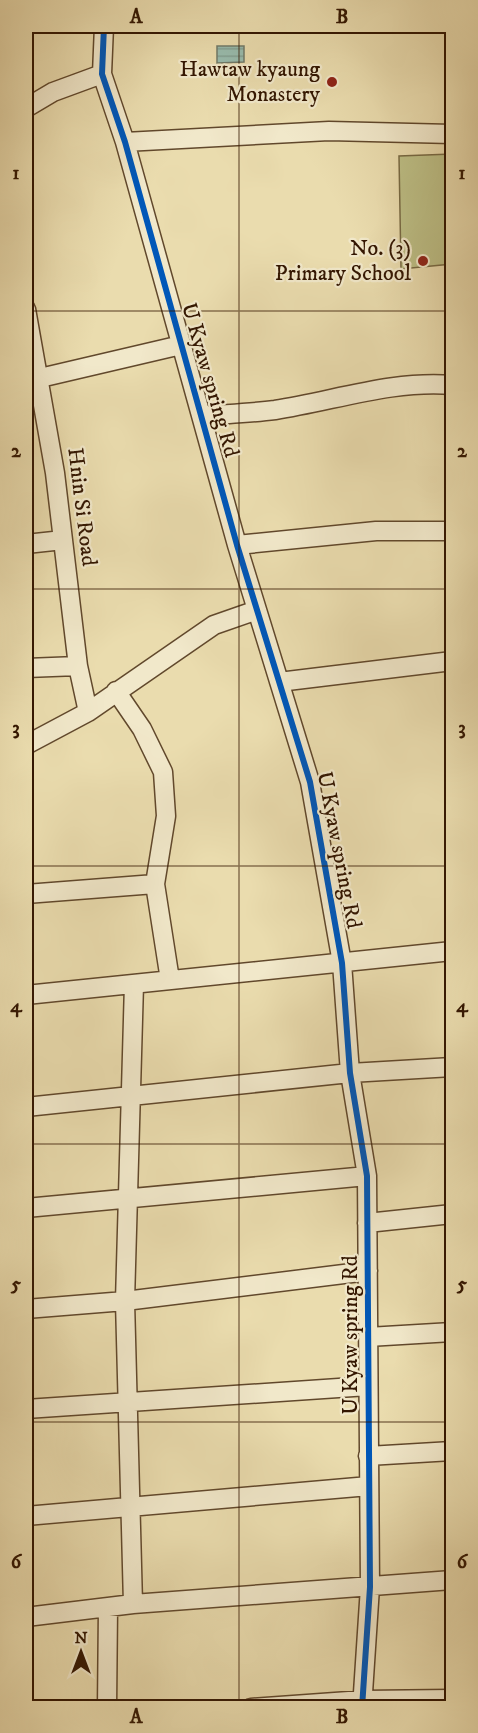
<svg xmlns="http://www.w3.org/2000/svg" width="478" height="1733" viewBox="0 0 478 1733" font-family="'IM FELL DW Pica',serif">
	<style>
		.pitch { fill: #bdbf86; stroke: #786a44; stroke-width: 1.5 }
		.water { fill: url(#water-rules); stroke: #707968; stroke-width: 1.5 }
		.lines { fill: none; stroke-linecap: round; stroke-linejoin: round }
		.minor-casing { stroke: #61482c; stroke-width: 21 }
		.minor { stroke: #f1e8ca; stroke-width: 18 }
		.cycleway-casing { stroke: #f1e8ca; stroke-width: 10 }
		.cycleway { stroke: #0057b8; stroke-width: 6 }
		.grid { fill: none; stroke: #331601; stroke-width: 1.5; stroke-opacity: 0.55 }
		.poi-dot { fill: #8f2418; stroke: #f1e8ca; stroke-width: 2 }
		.labels { text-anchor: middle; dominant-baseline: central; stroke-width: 4.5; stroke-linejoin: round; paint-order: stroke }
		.poi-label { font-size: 22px; fill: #331601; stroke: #f1e8ca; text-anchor: end }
		.street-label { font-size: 22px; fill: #331601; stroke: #f1e8ca }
		.neatline { fill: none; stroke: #331601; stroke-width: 2 }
		.grid-label { font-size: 20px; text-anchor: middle; font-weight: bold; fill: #331601 }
	</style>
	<defs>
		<pattern id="water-rules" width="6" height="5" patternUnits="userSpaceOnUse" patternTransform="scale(1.5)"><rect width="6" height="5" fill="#98bbad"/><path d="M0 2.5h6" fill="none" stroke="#83a093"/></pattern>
	</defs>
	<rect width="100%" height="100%" fill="#eadcae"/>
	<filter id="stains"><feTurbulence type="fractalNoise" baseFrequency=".00333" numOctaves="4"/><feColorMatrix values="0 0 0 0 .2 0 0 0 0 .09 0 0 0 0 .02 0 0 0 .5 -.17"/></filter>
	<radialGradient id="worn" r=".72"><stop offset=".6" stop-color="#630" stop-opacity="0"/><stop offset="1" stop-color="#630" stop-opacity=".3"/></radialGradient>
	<path class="pitch" d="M 452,154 L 452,264 L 401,269 L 399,156 Z"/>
	<path class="water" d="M 217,46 L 244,46 L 244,62 L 217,63 Z"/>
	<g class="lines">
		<g class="minor-casing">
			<path id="minor" d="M 104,26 L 102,74 L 125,142 L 237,545 L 310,782 L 342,963 L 350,1073 L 367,1176 L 370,1587 L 362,1708
				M 26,108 L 53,92 L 102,74
				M 125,142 L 329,131 L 452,134
				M 26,309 L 55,473 L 78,666 L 88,712
				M 40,378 L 181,345
				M 201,416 C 225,414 251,413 275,410 C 334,401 392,380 452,385
				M 26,544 L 63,540
				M 237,545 L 376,531 L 452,531
				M 26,668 L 78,666
				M 279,682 L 452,661
				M 116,691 L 142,729 L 163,772 L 166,816 L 155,884 L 170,980
				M 26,745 L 88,712 L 214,625 L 257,610
				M 26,894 L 155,884
				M 26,995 L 452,951
				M 26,1107 L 350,1073 L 452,1067
				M 26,1208 L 367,1176
				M 367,1223 L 452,1214
				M 26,1309 L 125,1301 L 368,1271
				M 368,1337 L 452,1332
				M 26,1409 L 368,1386
				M 368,1456 L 452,1451
				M 26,1516 L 369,1486
				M 133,1604 L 125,1301 L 134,984
				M 26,1617 L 133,1604 L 452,1580
				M 107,1708 L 108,1607
				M 251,1708 L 363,1700 L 452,1699"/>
		</g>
		<use href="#minor" class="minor"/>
		<g class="cycleway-casing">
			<path id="cycleway" d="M 104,26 L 102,74 L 125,142 L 237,545 L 310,782 L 342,963 L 350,1073 L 367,1176 L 370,1587 L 362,1708"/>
		</g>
		<use href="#cycleway" class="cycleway"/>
	</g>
	<path class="grid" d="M 239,26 L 239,1708M 26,311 L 452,311M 26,589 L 452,589M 26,866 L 452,866M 26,1144 L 452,1144M 26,1422 L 452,1422"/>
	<g class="poi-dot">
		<circle cx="332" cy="82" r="6"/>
		<circle cx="423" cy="261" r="6"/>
	</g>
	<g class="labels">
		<g class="poi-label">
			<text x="320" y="69">Hawtaw kyaung<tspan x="320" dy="25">Monastery</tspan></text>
			<text x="411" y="248">No. (3)<tspan x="411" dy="25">Primary School</tspan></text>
		</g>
		<g class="street-label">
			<text transform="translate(210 380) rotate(74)">U Kyaw spring Rd</text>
			<text transform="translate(82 507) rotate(83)">Hnin Si Road</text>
			<text transform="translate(339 850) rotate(79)">U Kyaw spring Rd</text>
			<text transform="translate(350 1335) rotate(-90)">U Kyaw spring Rd</text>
		</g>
	</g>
	<rect width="478" height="1733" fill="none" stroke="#eadcae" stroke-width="66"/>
	<g transform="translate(81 1652)" stroke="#f1e8ca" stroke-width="4.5" paint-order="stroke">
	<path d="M0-4.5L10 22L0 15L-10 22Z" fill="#331601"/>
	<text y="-9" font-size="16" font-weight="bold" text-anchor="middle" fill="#331601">N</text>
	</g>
	<rect x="33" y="33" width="412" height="1667" class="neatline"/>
	<g class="grid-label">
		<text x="136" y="23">A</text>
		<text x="342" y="23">B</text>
		<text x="16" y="179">1</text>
		<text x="462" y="179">1</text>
		<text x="16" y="457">2</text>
		<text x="462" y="457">2</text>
		<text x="16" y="734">3</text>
		<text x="462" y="734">3</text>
		<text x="16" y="1012">4</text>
		<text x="462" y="1012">4</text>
		<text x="16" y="1290">5</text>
		<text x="462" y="1290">5</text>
		<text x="16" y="1568">6</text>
		<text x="462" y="1568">6</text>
		<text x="136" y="1723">A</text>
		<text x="342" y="1723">B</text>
	</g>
	<rect width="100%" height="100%" filter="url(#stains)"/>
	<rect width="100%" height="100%" fill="url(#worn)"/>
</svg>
